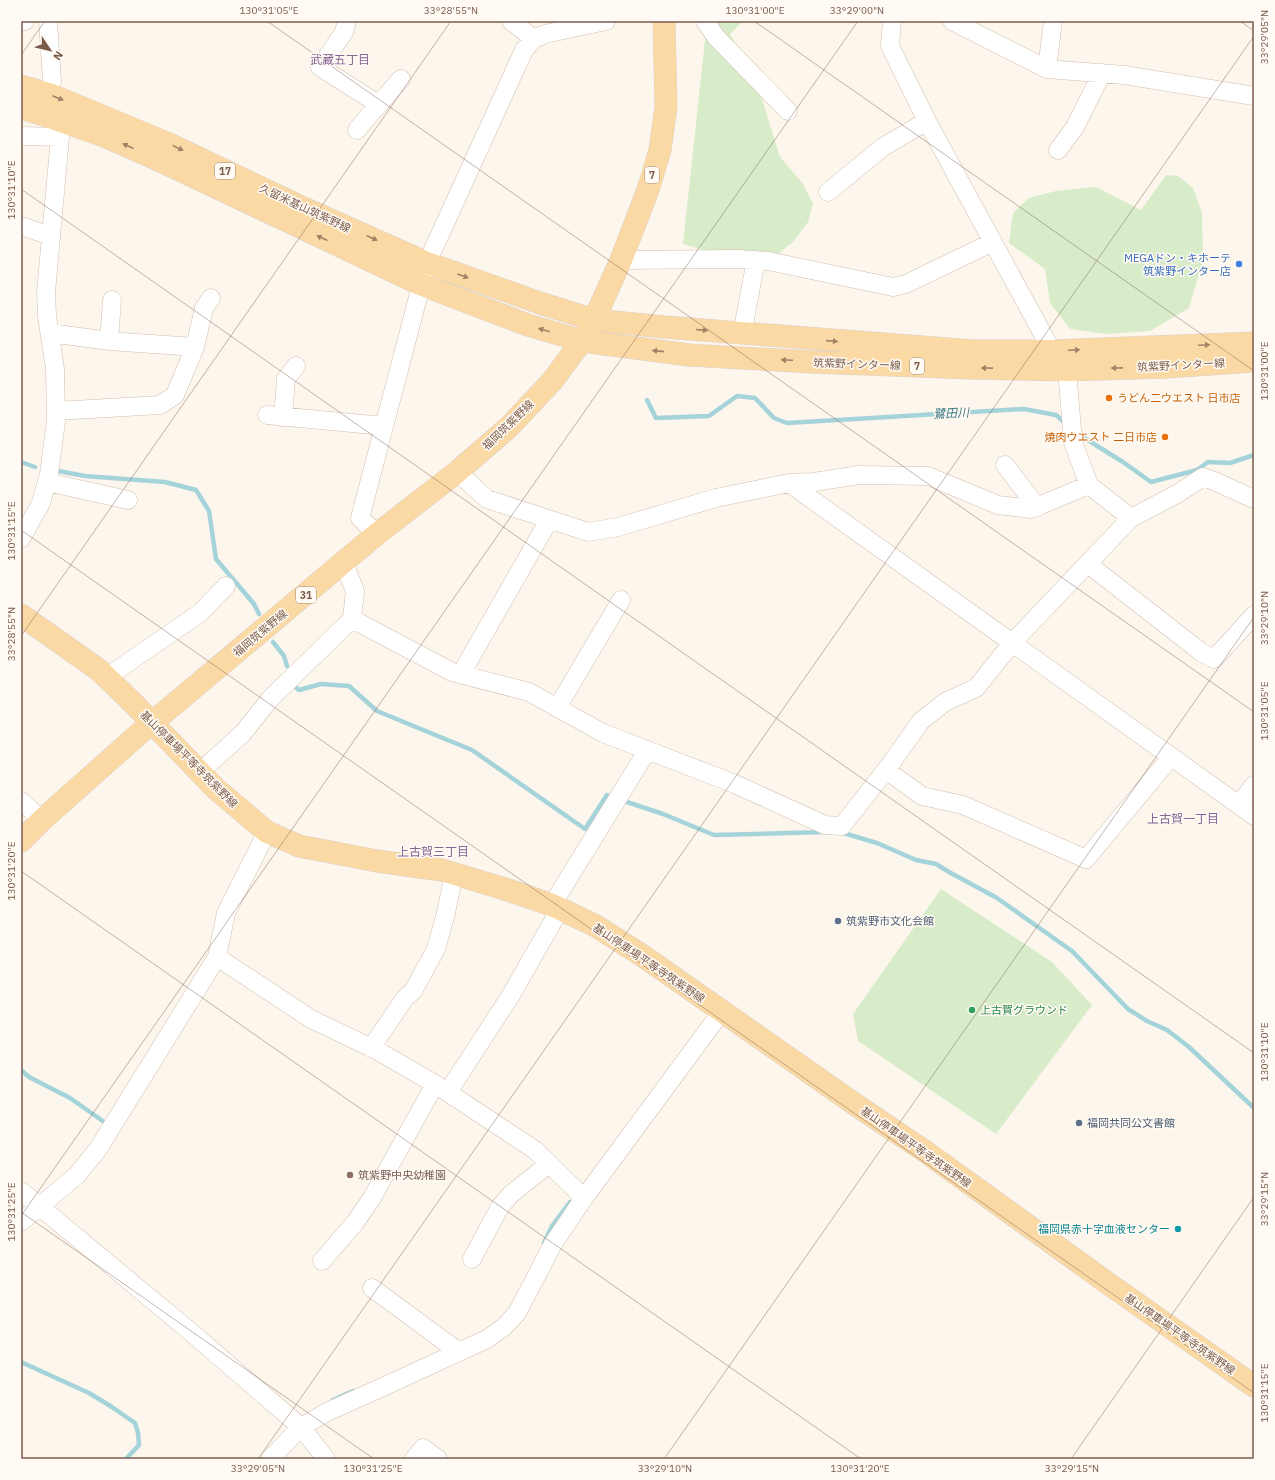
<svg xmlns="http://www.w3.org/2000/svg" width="1275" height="1480" viewBox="0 0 1275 1480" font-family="'IBM Plex Sans','Noto Sans JP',sans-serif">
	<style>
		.green { fill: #d8ecc9 }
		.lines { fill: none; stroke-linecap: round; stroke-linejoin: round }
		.stream { stroke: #a5d3da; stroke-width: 4.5 }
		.minor-casing { stroke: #d1beb0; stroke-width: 19 }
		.major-casing { stroke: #dad1cd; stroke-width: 23 }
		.minor { stroke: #fff; stroke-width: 18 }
		.major { stroke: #fbd9a5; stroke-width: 22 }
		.oneway { fill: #a18267 }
		.ticks { fill: none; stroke: #7a5c4d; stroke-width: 1; stroke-opacity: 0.45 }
		.shop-dot { fill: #3f7fe0; stroke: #fffaf3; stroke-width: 1.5 }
		.food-dot { fill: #e8710a; stroke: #fffaf3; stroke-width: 1.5 }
		.service-dot { fill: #5c6f8a; stroke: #fffaf3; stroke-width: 1.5 }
		.leisure-dot { fill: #2e9e5b; stroke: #fffaf3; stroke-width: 1.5 }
		.education-dot { fill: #8d6e63; stroke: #fffaf3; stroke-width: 1.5 }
		.culture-dot { fill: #0f9aa8; stroke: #fffaf3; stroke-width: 1.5 }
		.labels { text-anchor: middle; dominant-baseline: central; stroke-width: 3; stroke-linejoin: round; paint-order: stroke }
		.shield { fill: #fffaf3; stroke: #a28b7f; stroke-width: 1 }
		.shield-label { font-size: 10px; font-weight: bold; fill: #7a5c4d }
		.street-label { font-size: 11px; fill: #7a5c4d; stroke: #fffaf3 }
		.shop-label { font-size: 11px; fill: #366cbe; stroke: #fffaf3; text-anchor: end }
		.food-label { font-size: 11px; fill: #c56008; stroke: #fffaf3; text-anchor: start }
		.service-label { font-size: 11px; fill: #4e5e75; stroke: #fffaf3; text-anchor: start }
		.leisure-label { font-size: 11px; fill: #27864d; stroke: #fffaf3; text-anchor: start }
		.education-label { font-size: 11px; fill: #785e54; stroke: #fffaf3; text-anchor: start }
		.culture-label { font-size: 11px; fill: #0d838f; stroke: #fffaf3; text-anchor: end }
		.neighbourhood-label { font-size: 12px; fill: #846695; stroke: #fffaf3 }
		.water-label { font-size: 12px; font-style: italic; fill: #437c86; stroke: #fffaf3 }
		.neatline { fill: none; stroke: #7a5c4d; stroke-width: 1.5 }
		.ticks-label { font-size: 10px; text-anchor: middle; fill: #7a5c4d }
	</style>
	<rect width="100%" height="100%" fill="#fdf6ec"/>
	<path class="green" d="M 707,21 L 743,21 L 730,34 L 758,86 L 780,157 L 803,184 L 813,204 L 808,222 L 794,241 L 778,254 L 750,263 L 683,244 Z
		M 1166,175 L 1178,176 L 1193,188 L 1202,213 L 1203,261 L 1189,308 L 1150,331 L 1107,334 L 1070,329 L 1050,303 L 1045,269 L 1009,243 L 1013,213 L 1029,198 L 1056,191 L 1096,187 L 1141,210 Z
		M 941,889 L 1052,962 L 1092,1005 L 996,1134 L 858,1041 L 853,1014 Z"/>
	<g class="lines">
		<path class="stream" d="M 647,400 L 656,418 L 709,416 L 737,396 L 755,398 L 774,418 L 787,423 L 1024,409 L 1056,415 L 1066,424
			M 1078,434 L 1123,462 L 1151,482 L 1197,470 L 1208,462 L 1230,463 L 1254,455
			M 21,462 L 35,467
			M 53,470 L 85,476 L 165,482 L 196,490 L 209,511 L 216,559 L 254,604 L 259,614
			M 273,642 L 284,656 L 287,666
			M 292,684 L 299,690 L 321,684 L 349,686 L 377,711 L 472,750 L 585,829 L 607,795 L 614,798
			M 621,800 L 663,814 L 714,835 L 825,832
			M 840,832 L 877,843 L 916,860 L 936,864 L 949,872 L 997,898 L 1072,951 L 1128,1009 L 1147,1021 L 1167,1030 L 1189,1047 L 1254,1108
			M 21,1070 L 29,1077 L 70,1098 L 107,1124 L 106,1126
			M 544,1243 L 552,1226 L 570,1202
			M 21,1362 L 89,1393 L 112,1407 L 135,1423 L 138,1433 L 139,1445 L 126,1459
			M 333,1400 L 353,1391"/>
		<g class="minor-casing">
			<path id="minor" d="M 48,21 L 52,81
				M 347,21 L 344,32 L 320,67 L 378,104
				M 511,21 L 534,39
				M 705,21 L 716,37 L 788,111
				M 892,21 L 890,46 L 927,121 L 1052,351
				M 952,21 L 1047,69 L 1124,75 L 1254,96
				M 21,22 L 25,21
				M 1047,69 L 1053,21
				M 357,130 L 366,119 L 401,79
				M 21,136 L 60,137 L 46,292 L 47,316 L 55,369 L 56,421 L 49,474 L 41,503 L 21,539
				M 1058,150 L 1075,127 L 1102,73
				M 828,192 L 883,147 L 927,121
				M 21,226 L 51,236
				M 621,260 L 738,259 L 768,261 L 893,287 L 906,284 L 993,242
				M 50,333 L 109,341 L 195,347 L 204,308 L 211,298
				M 742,334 L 756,260
				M 109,341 L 112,300
				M 1067,370 L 1073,442 L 1089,485 L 1131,518
				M 56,411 L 160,405 L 175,395 L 195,347
				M 267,415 L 384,426
				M 283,417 L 286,379 L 296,366
				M 1005,465 L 1037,507
				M 457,472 L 487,499 L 588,532 L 618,527 L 716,498 L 789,483 L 814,482 L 859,475 L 928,476 L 998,505 L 1031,509 L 1089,485
				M 47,482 L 128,500
				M 789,483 L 1254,816
				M 377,534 L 360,518 L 427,263 L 524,50 L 534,39 L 545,34 L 606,21
				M 344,563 L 355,591 L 352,619 L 452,672 L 529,692 L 603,733 L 735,784 L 825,825 L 842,826 L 889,766 L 921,721 L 945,702 L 976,688 L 1012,643 L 1131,518 L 1177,494 L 1203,477 L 1214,481 L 1254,499
				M 1088,564 L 1201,652 L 1214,659 L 1254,615
				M 461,674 L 549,520
				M 107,677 L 200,613 L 226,586
				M 557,708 L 621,600
				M 886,770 L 922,796 L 963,805 L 1086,859 L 1171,757
				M 200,772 L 243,733 L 270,699 L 352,619
				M 21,801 L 42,820
				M 1239,805 L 1254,785
				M 552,905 L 647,751
				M 217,957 L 311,1019 L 378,1051 L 435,1084 L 535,1150 L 584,1198
				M 371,1048 L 405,998 L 413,991 L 436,949 L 445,917 L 454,874
				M 448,1092 L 511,995 L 560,909
				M 21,1191 L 186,1328 L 301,1427 L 326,1459
				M 21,1222 L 77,1175 L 98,1149 L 217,957 L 226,913 L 267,832
				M 472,1259 L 500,1207 L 511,1194 L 549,1164
				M 322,1261 L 354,1224 L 372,1198 L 435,1084
				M 372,1288 L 459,1352
				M 270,1459 L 301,1427 L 327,1412 L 385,1386 L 487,1339 L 504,1327 L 517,1313 L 553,1244 L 584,1198 L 722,1011
				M 414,1459 L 423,1448 L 438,1459"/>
		</g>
		<g class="major-casing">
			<path id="major" d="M 21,86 L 49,94 L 169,144 L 297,205 L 427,263 L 540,303 L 594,320 L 664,327 L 974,351 L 1052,351 L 1254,343
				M 21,108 L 44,115 L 104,136 L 163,162 L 420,284 L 528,325 L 582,341 L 689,355 L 813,362 L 970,368 L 1067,370 L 1167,367 L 1254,361
				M 21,615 L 99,670 L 136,706 L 216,789 L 267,832 L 299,846 L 377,861 L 442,870 L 508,890 L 552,905 L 596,926 L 643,956 L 856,1105 L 926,1152 L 1106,1282 L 1254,1386
				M 21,841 L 42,820 L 141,732 L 377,534 L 457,472 L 510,426 L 553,380 L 582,341 L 594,320 L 621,260 L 648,190 L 660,150 L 666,107 L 664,21"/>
		</g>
		<use href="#minor" class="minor"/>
		<use href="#major" class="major"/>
	</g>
	<defs><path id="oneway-solid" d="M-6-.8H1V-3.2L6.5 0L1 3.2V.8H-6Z"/></defs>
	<g class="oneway">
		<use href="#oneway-solid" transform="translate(58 98) rotate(23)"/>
		<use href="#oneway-solid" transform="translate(128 146) rotate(-156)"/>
		<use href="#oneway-solid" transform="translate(178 148) rotate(26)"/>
		<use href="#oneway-solid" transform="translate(322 238) rotate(-155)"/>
		<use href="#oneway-solid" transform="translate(372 238) rotate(24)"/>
		<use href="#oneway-solid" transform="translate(463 276) rotate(20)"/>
		<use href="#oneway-solid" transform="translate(544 330) rotate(-163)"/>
		<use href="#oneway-solid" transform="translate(702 330) rotate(5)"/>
		<use href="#oneway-solid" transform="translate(832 341) rotate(4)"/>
		<use href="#oneway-solid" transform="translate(1204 345) rotate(-2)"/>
		<use href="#oneway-solid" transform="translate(1074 350) rotate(-2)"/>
		<use href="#oneway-solid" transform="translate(658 351) rotate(-174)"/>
		<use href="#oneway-solid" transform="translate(787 360) rotate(-177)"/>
		<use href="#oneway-solid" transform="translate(987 368) rotate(-179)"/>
		<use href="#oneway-solid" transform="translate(1117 368) rotate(179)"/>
	</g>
	<path class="ticks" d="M 267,21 L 1254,712M 754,21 L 1254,371M 1240,21 L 1254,31M 21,55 L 45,21M 21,189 L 1254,1053M 21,530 L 1254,1393M 21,636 L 451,21M 21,871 L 861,1459M 21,1212 L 374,1459M 21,1216 L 858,21M 258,1459 L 1254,36M 664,1459 L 1254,617M 1071,1459 L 1254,1197"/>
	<circle class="shop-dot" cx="1239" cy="264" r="4"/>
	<g class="food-dot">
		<circle cx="1109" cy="398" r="4"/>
		<circle cx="1165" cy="437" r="4"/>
	</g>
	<g class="service-dot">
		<circle cx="838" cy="921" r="4"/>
		<circle cx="1079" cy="1123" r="4"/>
	</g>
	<circle class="leisure-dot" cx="972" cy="1010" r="4"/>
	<circle class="education-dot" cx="350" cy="1175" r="4"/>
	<circle class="culture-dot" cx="1178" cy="1229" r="4"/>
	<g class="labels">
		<g class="shield">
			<rect x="215" y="163" width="20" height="16" rx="3"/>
			<rect x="645" y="167" width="14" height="16" rx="3"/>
			<rect x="910" y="358" width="14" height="16" rx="3"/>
			<rect x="296" y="587" width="20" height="16" rx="3"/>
		</g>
		<g class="shield-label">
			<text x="225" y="171">17</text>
			<text x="652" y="175">7</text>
			<text x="917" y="366">7</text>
			<text x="306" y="595">31</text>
		</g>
		<g class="street-label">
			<text transform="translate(305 208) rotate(25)">久留米基山筑紫野線</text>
			<text transform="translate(857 364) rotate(2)">筑紫野インター線</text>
			<text transform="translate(1181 365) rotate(-3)">筑紫野インター線</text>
			<text transform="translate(508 425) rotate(-44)">福岡筑紫野線</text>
			<text transform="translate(260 633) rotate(-40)">福岡筑紫野線</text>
			<text transform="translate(189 759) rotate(45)">基山停車場平等寺筑紫野線</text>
			<text transform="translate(649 963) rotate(34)">基山停車場平等寺筑紫野線</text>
			<text transform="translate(916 1147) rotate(35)">基山停車場平等寺筑紫野線</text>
			<text transform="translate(1180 1334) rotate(35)">基山停車場平等寺筑紫野線</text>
		</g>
		<g class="shop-label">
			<text x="1231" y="258">MEGAドン・キホーテ<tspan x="1231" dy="13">筑紫野インター店</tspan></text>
		</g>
		<g class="food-label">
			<text x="1117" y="398">うどん二ウエスト 日市店</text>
			<text x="1157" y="437" text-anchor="end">焼肉ウエスト 二日市店</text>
		</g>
		<g class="service-label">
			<text x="846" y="921">筑紫野市文化会館</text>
			<text x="1087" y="1123">福岡共同公文書館</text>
		</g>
		<g class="leisure-label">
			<text x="980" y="1010">上古賀グラウンド</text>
		</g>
		<g class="education-label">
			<text x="358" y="1175">筑紫野中央幼稚園</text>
		</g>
		<g class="culture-label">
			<text x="1170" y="1229">福岡県赤十字血液センター</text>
		</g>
		<g class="neighbourhood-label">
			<text x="340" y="59">武蔵五丁目</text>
			<text x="1183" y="818">上古賀一丁目</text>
			<text x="433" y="851">上古賀三丁目</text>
		</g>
		<g class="water-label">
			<text transform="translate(951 413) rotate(-3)">鷺田川</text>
		</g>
	</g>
	<rect width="1275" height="1480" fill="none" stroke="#fffaf3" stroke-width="44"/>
	<g transform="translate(50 50) rotate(125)" stroke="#fffaf3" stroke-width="3" paint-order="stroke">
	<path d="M0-3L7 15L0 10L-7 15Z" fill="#7a5c4d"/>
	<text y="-6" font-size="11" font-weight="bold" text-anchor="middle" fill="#7a5c4d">N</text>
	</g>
	<rect x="22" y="22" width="1231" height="1436" class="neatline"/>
	<g class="ticks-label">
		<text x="269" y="14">130°31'05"E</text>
		<text x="451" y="14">33°28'55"N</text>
		<text x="755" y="14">130°31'00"E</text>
		<text x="857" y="14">33°29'00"N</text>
		<text transform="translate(1264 37) rotate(-90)" y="4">33°29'05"N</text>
		<text transform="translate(11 190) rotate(-90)" y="4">130°31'10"E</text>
		<text transform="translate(1264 371) rotate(-90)" y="4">130°31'00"E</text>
		<text transform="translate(11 531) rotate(-90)" y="4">130°31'15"E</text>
		<text transform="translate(1264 618) rotate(-90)" y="4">33°29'10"N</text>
		<text transform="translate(11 634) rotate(-90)" y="4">33°28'55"N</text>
		<text transform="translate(1264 711) rotate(-90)" y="4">130°31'05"E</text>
		<text transform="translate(11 871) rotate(-90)" y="4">130°31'20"E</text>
		<text transform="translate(1264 1052) rotate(-90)" y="4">130°31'10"E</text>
		<text transform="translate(1264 1199) rotate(-90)" y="4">33°29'15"N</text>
		<text transform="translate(11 1212) rotate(-90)" y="4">130°31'25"E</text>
		<text transform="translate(1264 1393) rotate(-90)" y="4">130°31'15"E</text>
		<text x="258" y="1472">33°29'05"N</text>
		<text x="373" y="1472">130°31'25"E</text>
		<text x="665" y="1472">33°29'10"N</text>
		<text x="860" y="1472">130°31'20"E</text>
		<text x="1072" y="1472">33°29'15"N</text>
	</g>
</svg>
